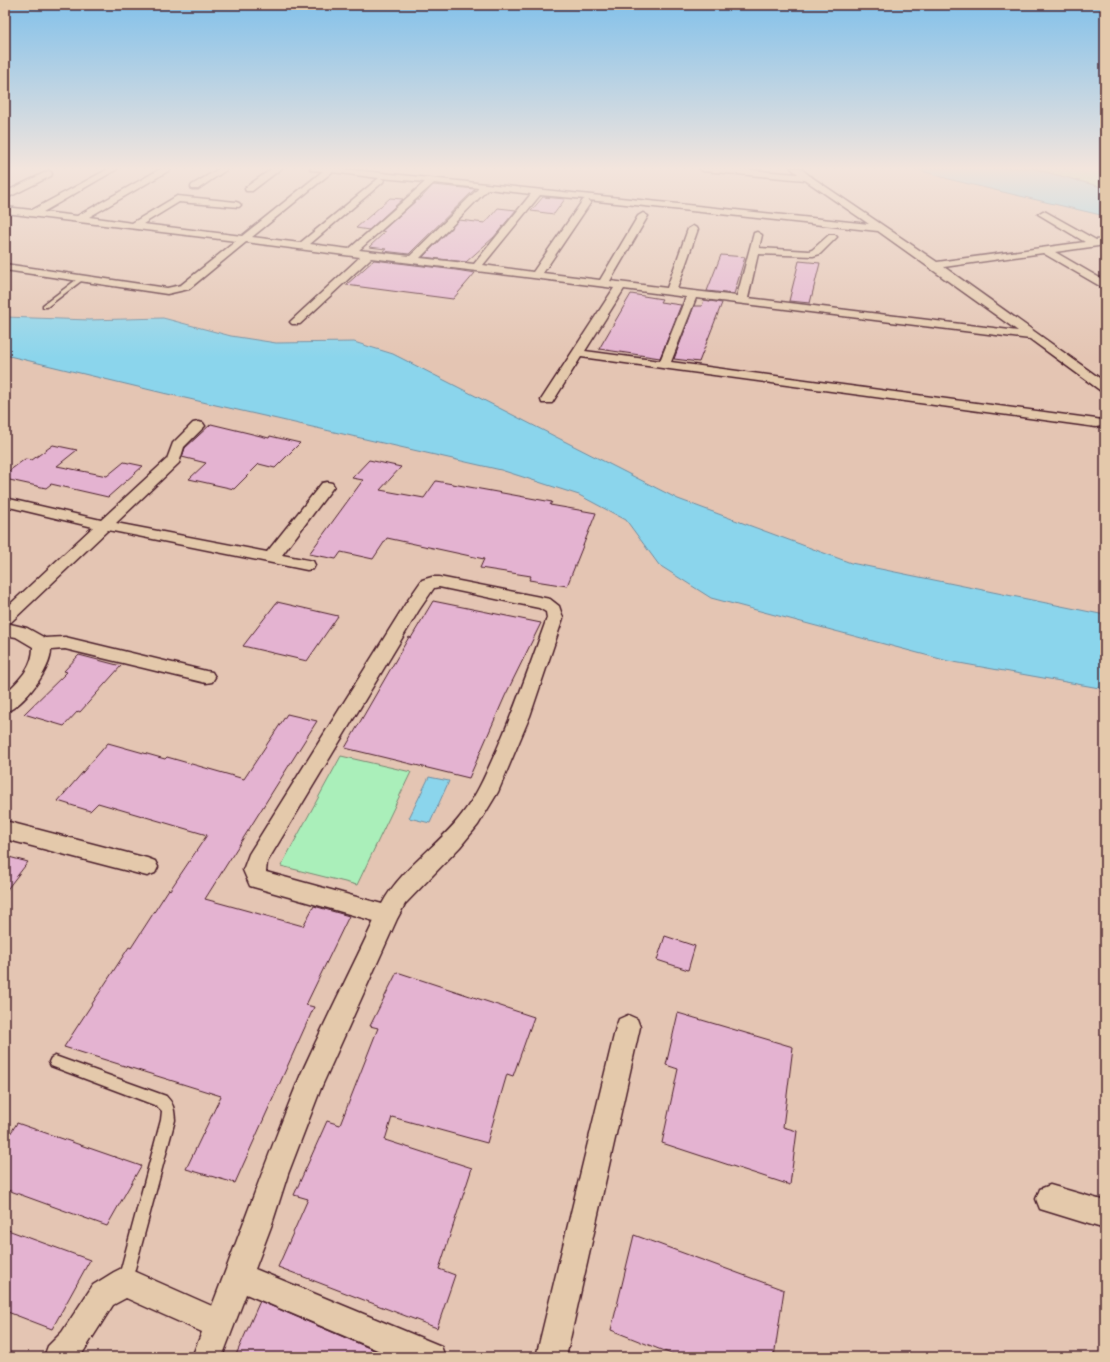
<svg xmlns="http://www.w3.org/2000/svg" width="1110" height="1362" viewBox="0 0 1110 1362" font-family="Sriracha,sans-serif">
	<style>
		.green { fill: #aaefba; stroke: #7a8772 }
		.water { fill: #8bd5ec; stroke: #718c9f }
		.building { fill: #e4b3d1; stroke: #4a1f2b }
		.lines { fill: none; stroke-linecap: round; stroke-linejoin: round }
		.lane-casing { stroke: #4a1f2b; stroke-width: 3 }
		.street-casing { stroke: #4a1f2b; stroke-width: 3 }
		.lane { fill: #e4c9ab; fill-rule: evenodd }
		.street { fill: #e4c9ab; fill-rule: evenodd }
	</style>
	<rect width="100%" height="100%" fill="#e4c5b3"/>
	<filter id="ink" filterUnits="userSpaceOnUse"><feTurbulence type="fractalNoise" baseFrequency=".025" numOctaves="2"/><feDisplacementMap in="SourceGraphic" scale="8" xChannelSelector="R" yChannelSelector="G"/><feConvolveMatrix kernelMatrix="1 2 1 2 8 2 1 2 1" color-interpolation-filters="sRGB"/></filter>
	<g filter="url(#ink)">
		<path class="green" d="M 1031,168 L 1105,168 L 1105,188 Z
			M 341,756 L 411,772 L 357,885 L 281,866 Z"/>
		<path class="water" d="M 912,168 L 1031,168 L 1105,188 L 1105,216 L 952,180 Z
			M 5,317 L 89,320 L 163,318 L 231,336 L 276,343 L 354,342 L 393,354 L 678,499 L 851,563 L 1105,615 L 1105,689 L 948,661 L 711,598 L 659,565 L 626,520 L 579,495 L 501,470 L 163,393 L 5,355 Z
			M 429,777 L 449,781 L 430,823 L 409,818 Z"/>
		<path class="building" d="M 433,185 L 475,189 L 409,254 L 383,251 L 386,249 L 369,247 L 385,232 L 382,231 L 417,200 L 419,200 Z
			M 543,197 L 565,199 L 554,214 L 531,211 Z
			M 390,198 L 403,199 L 369,230 L 356,228 Z
			M 498,208 L 516,210 L 494,237 L 466,262 L 423,257 L 459,220 L 485,223 Z
			M 721,255 L 745,257 L 734,294 L 707,291 Z
			M 374,260 L 456,270 L 475,273 L 453,299 L 346,285 Z
			M 799,261 L 820,263 L 810,303 L 789,301 Z
			M 631,294 L 662,299 L 660,302 L 681,305 L 660,358 L 599,349 Z
			M 704,300 L 722,303 L 699,362 L 674,359 L 694,306 L 702,306 Z
			M 211,424 L 269,438 L 270,436 L 300,443 L 275,468 L 259,464 L 234,489 L 189,479 L 206,463 L 182,457 L 185,448 Z
			M 53,445 L 77,450 L 57,466 L 107,476 L 124,462 L 143,466 L 108,497 L 51,484 L 46,488 L 5,479 L 5,474 L 25,459 L 32,460 Z
			M 369,460 L 401,467 L 380,490 L 424,498 L 436,481 L 552,502 L 550,505 L 596,513 L 567,586 L 529,580 L 531,576 L 480,568 L 484,559 L 387,538 L 373,559 L 341,552 L 336,559 L 309,554 L 363,480 L 352,478 Z
			M 433,601 L 541,623 L 505,696 L 469,778 L 345,748 L 409,637 L 411,638 Z
			M 277,602 L 338,616 L 307,661 L 243,646 Z
			M 79,655 L 121,666 L 80,712 L 78,711 L 64,726 L 24,714 L 67,672 L 64,671 Z
			M 287,714 L 317,721 L 205,899 L 303,926 L 314,906 L 349,916 L 306,1005 L 314,1007 L 235,1183 L 186,1169 L 221,1096 L 64,1047 L 129,947 L 131,948 L 169,889 L 170,890 L 207,835 L 98,803 L 90,811 L 58,801 L 108,743 L 165,759 L 167,757 L 244,779 Z
			M 5,856 L 28,862 L 5,892 Z
			M 665,936 L 695,946 L 688,970 L 657,960 Z
			M 397,972 L 534,1017 L 513,1076 L 507,1074 L 487,1143 L 392,1117 L 385,1140 L 472,1168 L 439,1269 L 455,1275 L 437,1328 L 278,1267 L 308,1199 L 294,1195 L 327,1121 L 340,1125 L 378,1028 L 370,1026 Z
			M 678,1013 L 793,1047 L 783,1127 L 797,1131 L 790,1185 L 662,1143 L 678,1069 L 666,1065 Z
			M 17,1123 L 141,1166 L 107,1226 L 5,1189 L 5,1142 Z
			M 5,1229 L 90,1260 L 52,1329 L 5,1311 Z
			M 634,1235 L 784,1290 L 774,1357 L 679,1357 L 611,1330 Z
			M 260,1301 L 390,1357 L 235,1357 Z"/>
		<g class="lines">
			<g class="lane-casing">
				<path id="lane" d="M 80,277 L 85,278 L 47,307 L 43,307 L 43,305 Z
					M 55,1056 L 166,1096 C 174,1104 174,1109 175,1120 L 132,1280 L 130,1285 L 125,1287 L 120,1285 L 118,1280 L 161,1120 L 162,1111 L 157,1106 L 51,1066 L 49,1062 L 51,1058 Z"/>
			</g>
			<g class="street-casing">
				<path id="street" d="M 110,168 L 119,168 L 43,212 L 77,216 L 162,168 L 171,168 L 170,170 L 89,217 L 132,223 L 177,196 L 236,202 L 239,203 L 241,205 L 239,207 L 179,202 L 143,224 L 242,236 L 323,171 L 311,170 L 310,168 L 334,168 L 869,224 L 805,180 L 703,171 L 699,168 L 725,168 L 798,174 L 791,168 L 800,168 L 810,176 L 937,262 L 1085,242 L 1038,214 L 1043,211 L 1046,212 L 1096,240 L 1105,239 L 1105,245 L 1055,252 L 1105,281 L 1105,289 L 1043,253 L 944,267 L 1105,382 L 1105,392 L 1101,391 L 1030,339 L 696,298 L 671,362 L 1096,419 L 1101,420 L 1103,423 L 1101,426 L 1096,427 L 581,357 L 552,403 L 542,403 L 541,400 L 614,288 L 371,258 L 300,324 L 292,324 L 290,322 L 292,320 L 360,257 L 246,242 L 189,289 L 167,294 L 5,270 L 5,264 L 167,288 L 181,285 L 236,241 L 5,213 L 5,207 L 32,210 ZM 332,172 L 379,178 L 300,243 L 252,237 ZM 381,178 L 425,182 L 349,249 L 310,244 L 383,182 L 384,180 ZM 434,183 L 479,188 L 410,256 L 359,250 ZM 488,189 L 531,194 L 474,264 L 420,258 ZM 540,195 L 585,199 L 583,200 L 533,272 L 483,265 ZM 588,200 L 878,231 L 1018,331 L 748,298 L 758,254 L 813,256 L 820,254 L 837,237 L 835,235 L 829,235 L 812,250 L 809,251 L 759,248 L 762,235 L 757,232 L 754,233 L 737,296 L 677,289 L 698,229 L 693,226 L 688,229 L 667,288 L 610,281 L 648,216 L 643,213 L 638,216 L 600,280 L 543,273 L 591,202 ZM 624,289 L 686,297 L 660,361 L 585,351 Z
					M 220,168 L 229,168 L 198,189 L 192,189 L 191,187 L 192,185 Z
					M 273,168 L 282,168 L 252,191 L 246,191 L 245,189 L 246,187 Z
					M 48,171 L 51,172 L 52,174 L 51,176 L 5,199 L 5,192 Z
					M 198,422 L 203,423 L 205,426 L 184,447 L 179,463 L 116,523 L 267,552 L 322,483 L 327,482 L 332,483 L 334,486 L 282,555 L 313,561 L 315,565 L 313,569 L 307,570 L 108,530 L 11,622 L 6,623 L 27,628 L 45,638 L 65,637 L 206,671 L 212,672 L 215,677 L 212,682 L 206,683 L 65,649 L 51,650 C 51,669 24,706 5,712 L 5,694 C 19,680 33,668 33,647 L 16,637 L 5,635 L 5,609 L 93,527 L 5,506 L 5,498 L 101,520 L 167,459 L 173,443 L 193,423 Z
					M 432,577 L 439,577 L 550,599 L 559,606 L 563,618 L 530,716 L 498,792 L 478,825 L 460,847 L 405,904 L 397,919 L 321,1088 L 288,1174 L 272,1224 L 255,1269 L 441,1346 L 445,1357 L 394,1357 L 246,1294 L 222,1357 L 192,1357 L 202,1332 L 126,1298 L 113,1305 L 80,1357 L 44,1357 L 48,1346 L 62,1332 L 93,1285 L 114,1272 L 124,1267 L 212,1306 C 242,1229 269,1151 301,1074 C 324,1023 350,972 374,921 L 250,886 L 243,870 L 249,854 L 406,603 L 422,580 ZM 439,587 L 539,608 L 546,612 L 547,618 C 531,662 516,706 497,749 C 487,771 478,794 463,813 C 439,846 401,868 382,904 L 266,872 L 267,862 L 419,610 L 434,588 Z
					M 5,821 L 147,858 L 155,861 L 158,867 L 155,873 L 147,876 L 5,839 Z
					M 628,1015 L 637,1019 L 640,1027 L 566,1357 L 536,1357 L 616,1027 L 619,1019 Z
					M 1050,1185 L 1105,1201 L 1105,1229 L 1040,1209 L 1036,1199 L 1040,1189 Z"/>
			</g>
			<use href="#lane" class="lane"/>
			<use href="#street" class="street"/>
		</g>
	</g>
	<linearGradient id="sky" x2="0" y2="1"><stop stop-color="#83c1ea"/><stop offset="0.47" stop-color="#f3e5dd"/><stop offset="1" stop-color="#f3e5dd" stop-opacity="0"/></linearGradient>
	<rect width="1110" height="358" fill="url(#sky)"/>
	<rect width="1110" height="1362" fill="none" stroke="#e4c9ab" stroke-width="20"/>
	<rect x="10" y="10" width="1090" height="1342" fill="none" stroke="#4a1f2b" stroke-width="1.5" filter="url(#ink)"/>
</svg>
